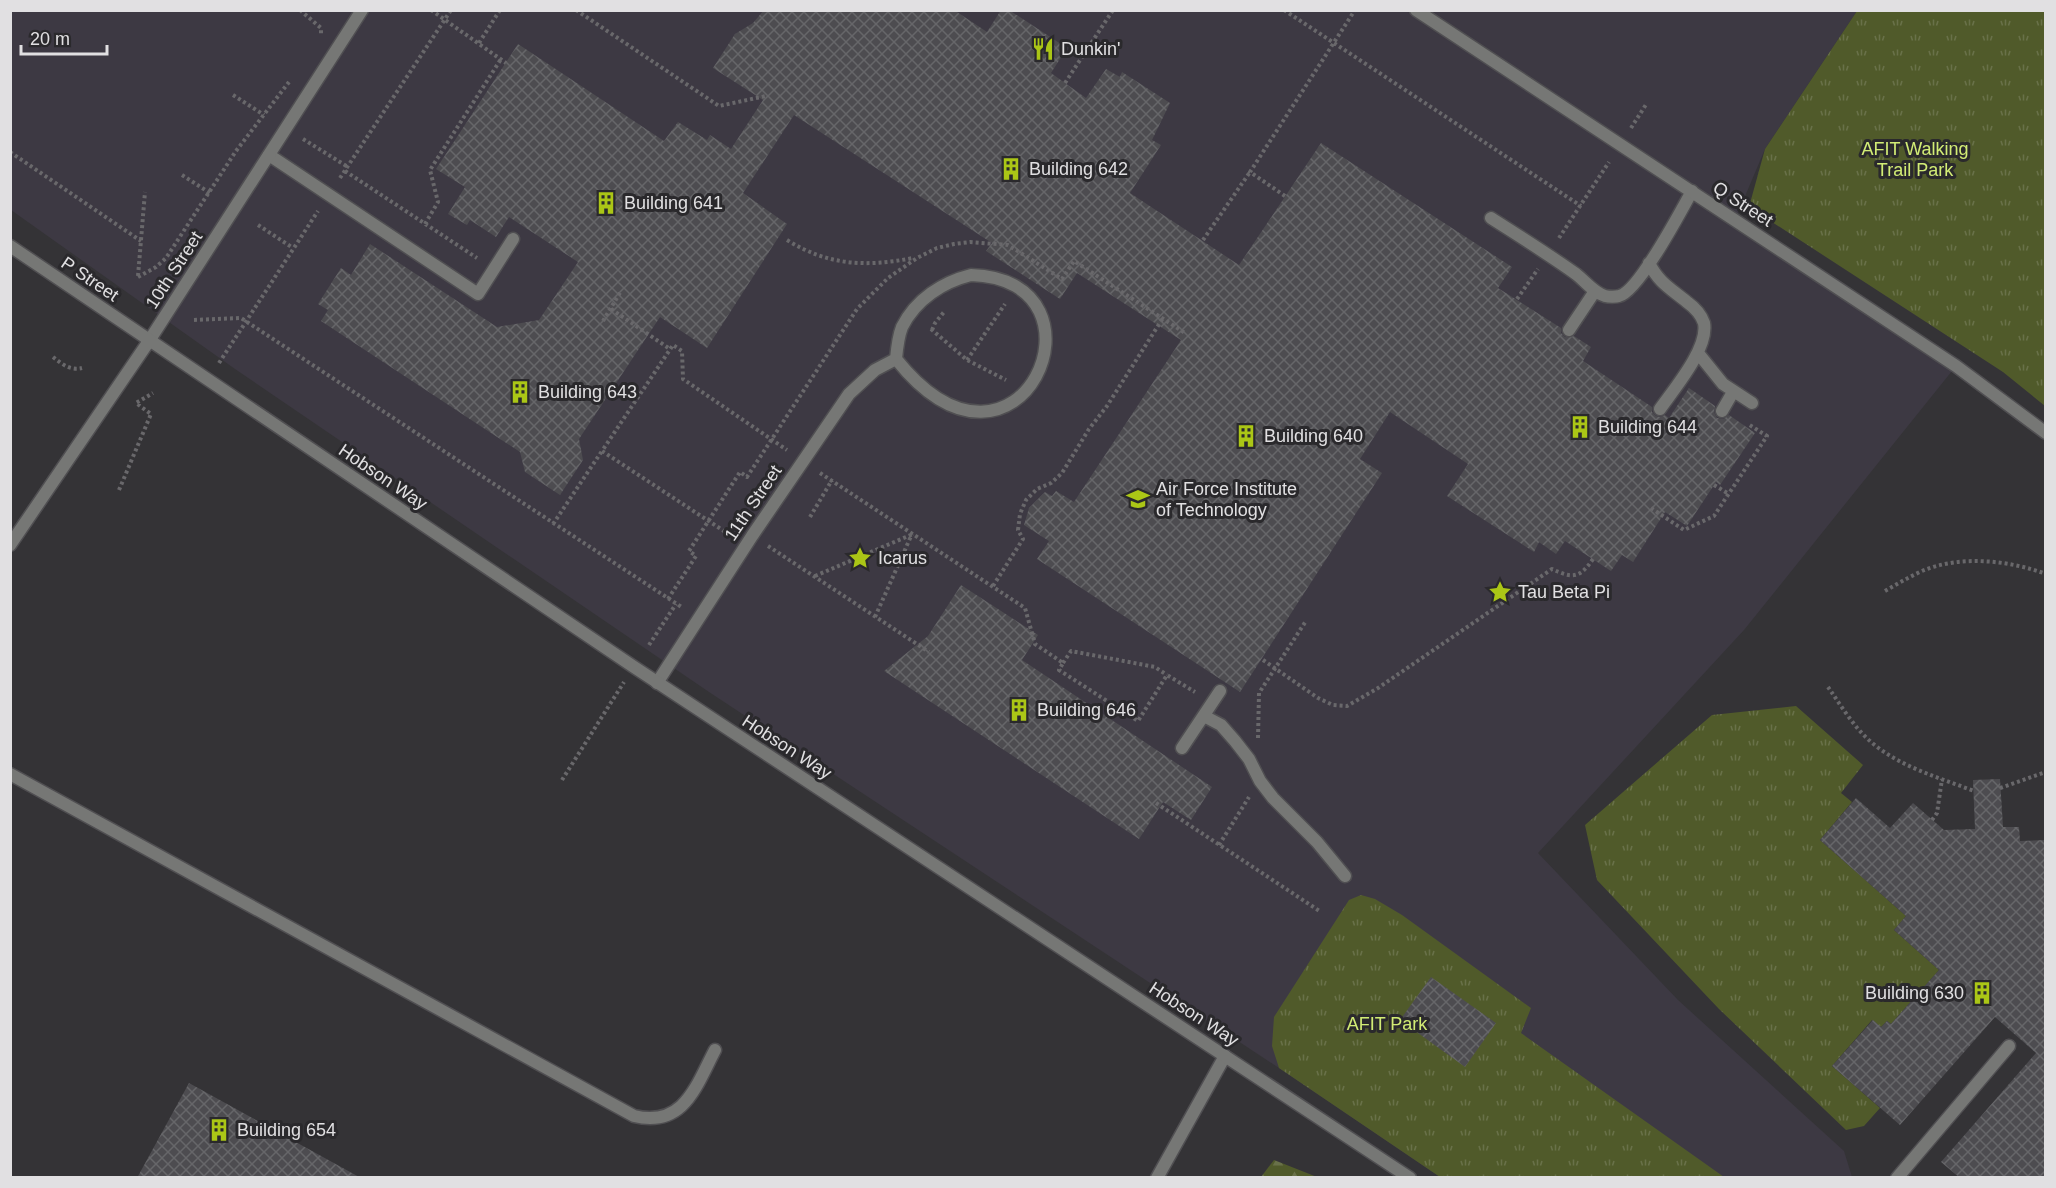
<svg xmlns="http://www.w3.org/2000/svg" width="2056" height="1188" viewBox="0 0 2056 1188" font-family="Helvetica,sans-serif">
	<style>
		.built { fill: #3d3943 }
		.forest { fill: url(#forest-firs) }
		.park { fill: url(#park-tufts) }
		.building { fill: url(#building-cross-hatch) }
		.lines { fill: none; stroke-linecap: round; stroke-linejoin: round }
		.service-casing { stroke: #504f52; stroke-width: 15 }
		.minor-casing { stroke: #504f52; stroke-width: 15 }
		.tertiary-casing { stroke: #504f52; stroke-width: 15 }
		.path { stroke: #69686b; stroke-width: 4; stroke-dasharray: 3 3; stroke-linecap: butt }
		.service { stroke: #767775; stroke-width: 12 }
		.minor { stroke: #767775; stroke-width: 12 }
		.tertiary { stroke: #767775; stroke-width: 12 }
		.labels { text-anchor: middle; dominant-baseline: central; stroke-width: 6; stroke-linejoin: round; paint-order: stroke }
		.poi-label { font-size: 18px; fill: #e1e0e2; stroke: #2a292c; text-anchor: start }
		.park-label { font-size: 18px; fill: #d2ec75; stroke: #2a292c }
		.street-label { font-size: 18px; fill: #e1e0e2; stroke: #2a292c }
	</style>
	<defs>
		<pattern id="forest-firs" width="22" height="20" patternUnits="userSpaceOnUse" patternTransform="scale(1.5)"><rect width="22" height="20" fill="#505a2a"/><path d="M5 1l3.5 6h-7zM16 11l3.5 6h-7z" fill="#697149"/></pattern>
		<pattern id="park-tufts" width="24" height="20" patternUnits="userSpaceOnUse" patternTransform="scale(1.5)"><rect width="24" height="20" fill="#505a2a"/><path d="M3 7l-1-3M5 7V3M7 7l1-3M15 17l-1-3M17 17v-4M19 17l1-3" fill="none" stroke="#697149"/></pattern>
		<pattern id="building-cross-hatch" width="8" height="8" patternUnits="userSpaceOnUse" patternTransform="scale(1.5)"><rect width="8" height="8" fill="#4d4c50"/><path d="M0 0l8 8M0 8l8-8" fill="none" stroke="#666669"/></pattern>
	</defs>
	<rect width="100%" height="100%" fill="#343336"/>
	<path class="built" d="M 11,11 L 1857,11 L 1765,149 L 1735,220 L 1956,366 L 1744,630 L 1538,853 L 1678,1000 L 1844,1151 L 1852,1177 L 1440,1177 L 1279,1068 L 709,692 L 235,369 L 11,210 Z"/>
	<path class="forest" d="M 1274,1160 L 1317,1177 L 1261,1177 Z"/>
	<path class="park" d="M 1857,11 L 2045,11 L 2045,406 L 2003,372 L 1749,207 L 1765,149 Z
		M 1796,706 L 1863,765 L 1841,793 L 1852,802 L 1820,840 L 1906,916 L 1894,930 L 1939,970 L 1891,1024 L 1887,1021 L 1881,1027 L 1872,1020 L 1832,1066 L 1880,1108 L 1864,1126 L 1846,1130 L 1719,1009 L 1597,880 L 1585,825 L 1712,715 Z
		M 1361,895 L 1375,899 L 1402,915 L 1531,1008 L 1521,1033 L 1724,1177 L 1440,1177 L 1279,1068 L 1272,1046 L 1274,1017 L 1349,900 Z"/>
	<path class="building" d="M 764,10 L 954,10 L 987,32 L 1001,10 L 1009,10 L 1067,48 L 1051,73 L 1086,98 L 1106,69 L 1120,77 L 1122,72 L 1170,103 L 1152,140 L 1161,145 L 1130,193 L 1239,265 L 1321,143 L 1512,267 L 1498,288 L 1561,328 L 1561,333 L 1565,337 L 1574,336 L 1591,347 L 1583,361 L 1652,407 L 1652,412 L 1656,416 L 1660,417 L 1665,415 L 1669,418 L 1689,388 L 1715,406 L 1714,412 L 1717,418 L 1723,419 L 1729,415 L 1755,433 L 1720,485 L 1716,482 L 1687,526 L 1665,512 L 1633,562 L 1622,555 L 1611,571 L 1565,541 L 1556,554 L 1539,542 L 1534,552 L 1447,496 L 1468,464 L 1390,412 L 1360,459 L 1382,473 L 1240,692 L 1037,559 L 1049,541 L 1024,525 L 1029,508 L 1045,492 L 1052,496 L 1056,491 L 1074,502 L 1181,340 L 1077,273 L 1060,299 L 986,251 L 992,243 L 794,115 L 743,193 L 787,224 L 707,348 L 660,317 L 579,439 L 583,460 L 560,495 L 525,472 L 520,452 L 321,321 L 328,310 L 318,304 L 341,268 L 351,275 L 370,244 L 497,327 L 539,320 L 578,262 L 509,217 L 496,237 L 470,220 L 467,225 L 448,214 L 465,187 L 436,169 L 518,44 L 664,141 L 678,122 L 707,140 L 710,135 L 731,149 L 763,100 L 713,68 L 735,34 L 753,23 Z
		M 961,585 L 1038,635 L 1022,660 L 1212,787 L 1191,820 L 1163,802 L 1139,839 L 884,671 L 928,636 Z
		M 2000,779 L 2003,827 L 2019,827 L 2020,841 L 2046,840 L 2046,1178 L 1960,1178 L 1941,1162 L 2036,1053 L 1995,1017 L 1900,1125 L 1832,1066 L 1873,1020 L 1881,1027 L 1887,1021 L 1891,1024 L 1939,970 L 1894,930 L 1906,916 L 1820,840 L 1856,798 L 1890,828 L 1913,803 L 1944,830 L 1975,829 L 1973,780 Z
		M 1431,977 L 1496,1023 L 1465,1067 L 1400,1020 Z
		M 189,1083 L 361,1178 L 137,1178 Z"/>
	<g class="lines">
		<g class="service-casing">
			<path id="service" d="M 269,155 L 478,294 L 513,239
				M 1491,218 C 1519,236 1548,254 1576,274 C 1585,281 1594,293 1605,296 C 1609,297 1616,297 1619,296 C 1638,292 1681,211 1692,191
				M 1649,263 C 1659,283 1670,288 1687,302 C 1694,307 1701,314 1704,323 C 1709,348 1674,389 1660,409
				M 1569,330 L 1595,291
				M 1698,353 L 1723,384 L 1752,403
				M 1722,411 L 1733,392
				M 1204,716 L 1221,725 L 1235,741 L 1249,759 L 1260,781 L 1273,798 L 1317,842 L 1345,876
				M 1182,748 L 1220,691
				M 1897,1178 L 2009,1046"/>
		</g>
		<g class="minor-casing">
			<path id="minor" d="M 1416,10 L 1956,366 L 2046,433
				M 971,275 C 1120,279 1020,514 896,359 C 897,348 898,337 902,327 C 916,299 943,282 971,275 Z
				M 149,341 L 362,10
				M 657,683 L 752,536 L 849,394 L 875,370 L 896,359
				M 10,774 L 634,1116 C 684,1128 696,1086 715,1050
				M 1157,1178 L 1225,1056"/>
		</g>
		<g class="tertiary-casing">
			<path id="tertiary" d="M 10,246 L 634,667 L 1410,1178
				M 10,545 L 149,341"/>
		</g>
		<path class="path" d="M 300,10 L 321,28 L 321,34
			M 431,10 L 506,63
			M 576,10 L 719,106 L 766,96
			M 1284,10 L 1581,206
			M 479,43 L 500,10
			M 1065,83 L 1113,10
			M 233,95 L 264,115
			M 1631,128 L 1647,103
			M 303,139 L 348,167
			M 10,152 L 141,241
			M 345,171 L 477,258
			M 182,175 L 210,193
			M 340,178 L 451,10
			M 1285,196 L 1250,172 L 1355,10
			M 425,224 L 438,202 L 430,170 L 501,59
			M 258,225 L 293,248
			M 1559,238 L 1609,162
			M 787,240 C 829,266 866,267 913,258
			M 1203,240 L 1250,172
			M 138,276 L 145,192
			M 138,277 L 156,267 L 166,258 L 236,151 L 289,82
			M 1517,299 L 1538,269
			M 611,309 L 670,349
			M 194,320 L 241,318 L 683,608
			M 603,321 L 621,291
			M 931,329 L 967,360 L 1006,380
			M 932,330 L 935,323 L 944,312
			M 53,357 C 62,364 70,371 82,368
			M 967,360 L 1005,304
			M 219,363 L 318,211
			M 820,473 L 1025,608 L 1035,644 L 1063,663 L 1059,670 L 1138,721 L 1167,675 L 1195,692
			M 1714,485 L 1729,494
			M 119,490 L 151,414 L 136,403 L 153,393
			M 1651,508 L 1684,530 L 1714,516 L 1767,436 L 1748,424
			M 810,517 L 832,480
			M 553,524 L 602,451
			M 730,535 L 602,451 L 673,345 L 682,351 L 683,379 L 787,450
			M 768,546 L 929,652
			M 815,576 L 913,534
			M 993,586 L 1023,539 L 1018,530 L 1020,514 L 1026,500 L 1037,489 L 1051,483 L 1062,473 L 1089,429 L 1107,406 L 1163,318
			M 1885,591 C 1897,584 1909,577 1922,571 C 1960,555 2008,560 2046,574
			M 668,599 L 696,556 L 689,551 L 740,472 L 747,477 L 857,309 L 888,278 L 917,258 L 937,248 L 954,244 L 970,242 L 1008,245 L 1062,279 L 1074,261 L 1185,333
			M 875,617 L 912,534
			M 649,645 L 676,604
			M 1263,660 L 1318,698 L 1333,705 L 1347,706 L 1378,688 L 1552,569 C 1573,579 1580,578 1593,559
			M 1063,663 L 1071,651 L 1155,667 L 1167,675
			M 1828,687 C 1842,707 1856,731 1876,746 C 1904,768 1940,778 1974,791
			M 1258,738 L 1259,693 L 1306,621
			M 562,780 L 624,682
			M 2000,788 L 2046,772
			M 1156,803 L 1321,912
			M 1932,820 L 1937,813 L 1942,779
			M 1219,845 L 1249,797"/>
		<use href="#service" class="service"/>
		<use href="#minor" class="minor"/>
		<use href="#tertiary" class="tertiary"/>
	</g>
	<defs>
		<g id="restaurant-bare" transform="scale(1.8)"><path d="M-5-6h1v4h1v-4h1v4h1v-4h1v5L-1.5 .5V6h-2V.5L-5-1ZM5-6V6H3V1.5H1.5Q1.5-4 5-6Z" fill="#abc616" stroke="#2a292c" stroke-width="2.5" paint-order="stroke"/></g>
		<g id="building-bare" transform="scale(1.8)"><path d="M-4-6H4V6H1V3H-1V6H-4ZM-2.5-4.3h1.7v1.8h-1.7ZM.8-4.3h1.7v1.8H.8ZM-2.5-1h1.7V.8h-1.7ZM.8-1h1.7V.8H.8Z" fill="#abc616" stroke="#2a292c" stroke-width="2.5" paint-order="stroke"/></g>
		<g id="university-bare" transform="scale(1.8)"><path d="M0-5L7-2L0 1L-7-2ZM-4 1L0 2.5L4 1V4Q0 6-4 4Z" fill="#abc616" stroke="#2a292c" stroke-width="2.5" paint-order="stroke"/></g>
		<g id="sight-bare" transform="scale(1.8)"><path d="M0-6L1.8-2.2L6-1.7L2.9 1.2L3.7 5.4L0 3.3L-3.7 5.4L-2.9 1.2L-6-1.7L-1.8-2.2Z" fill="#abc616" stroke="#2a292c" stroke-width="2.5" paint-order="stroke"/></g>
	</defs>
	<g fill-rule="evenodd">
		<use href="#restaurant-bare" x="1043" y="49"/>
		<use href="#building-bare" x="1011" y="169"/>
		<use href="#building-bare" x="606" y="203"/>
		<use href="#building-bare" x="520" y="392"/>
		<use href="#building-bare" x="1580" y="427"/>
		<use href="#building-bare" x="1246" y="436"/>
		<use href="#university-bare" x="1138" y="499"/>
		<use href="#sight-bare" x="860" y="558"/>
		<use href="#sight-bare" x="1500" y="592"/>
		<use href="#building-bare" x="1019" y="710"/>
		<use href="#building-bare" x="1982" y="993"/>
		<use href="#building-bare" x="219" y="1130"/>
	</g>
	<g class="labels">
		<g class="poi-label">
			<text x="1061" y="49">Dunkin'</text>
			<text x="1029" y="169">Building 642</text>
			<text x="624" y="203">Building 641</text>
			<text x="538" y="392">Building 643</text>
			<text x="1598" y="427">Building 644</text>
			<text x="1264" y="436">Building 640</text>
			<text x="1156" y="489">Air Force Institute<tspan x="1156" dy="21">of Technology</tspan></text>
			<text x="878" y="558">Icarus</text>
			<text x="1518" y="592">Tau Beta Pi</text>
			<text x="1037" y="710">Building 646</text>
			<text x="1964" y="993" text-anchor="end">Building 630</text>
			<text x="237" y="1130">Building 654</text>
		</g>
		<g class="park-label">
			<text x="1915" y="149">AFIT Walking<tspan x="1915" dy="21">Trail Park</tspan></text>
			<text x="1387" y="1024">AFIT Park</text>
		</g>
		<g class="street-label">
			<text transform="translate(1743 204) rotate(33)">Q Street</text>
			<text transform="translate(174 270) rotate(-57)">10th Street</text>
			<text transform="translate(90 279) rotate(34)">P Street</text>
			<text transform="translate(383 477) rotate(34)">Hobson Way</text>
			<text transform="translate(753 503) rotate(-56)">11th Street</text>
			<text transform="translate(787 747) rotate(33)">Hobson Way</text>
			<text transform="translate(1194 1014) rotate(33)">Hobson Way</text>
		</g>
	</g>
	<rect width="2056" height="1188" fill="none" stroke="#e1e0e2" stroke-width="24"/>
	<path d="M21 45v9h86v-9" fill="none" stroke="#e1e0e2" stroke-width="3"/>
	<text x="30" y="45" font-size="18" fill="#e1e0e2" stroke="#2a292c" stroke-width="4.5" paint-order="stroke">20 m</text>
</svg>
